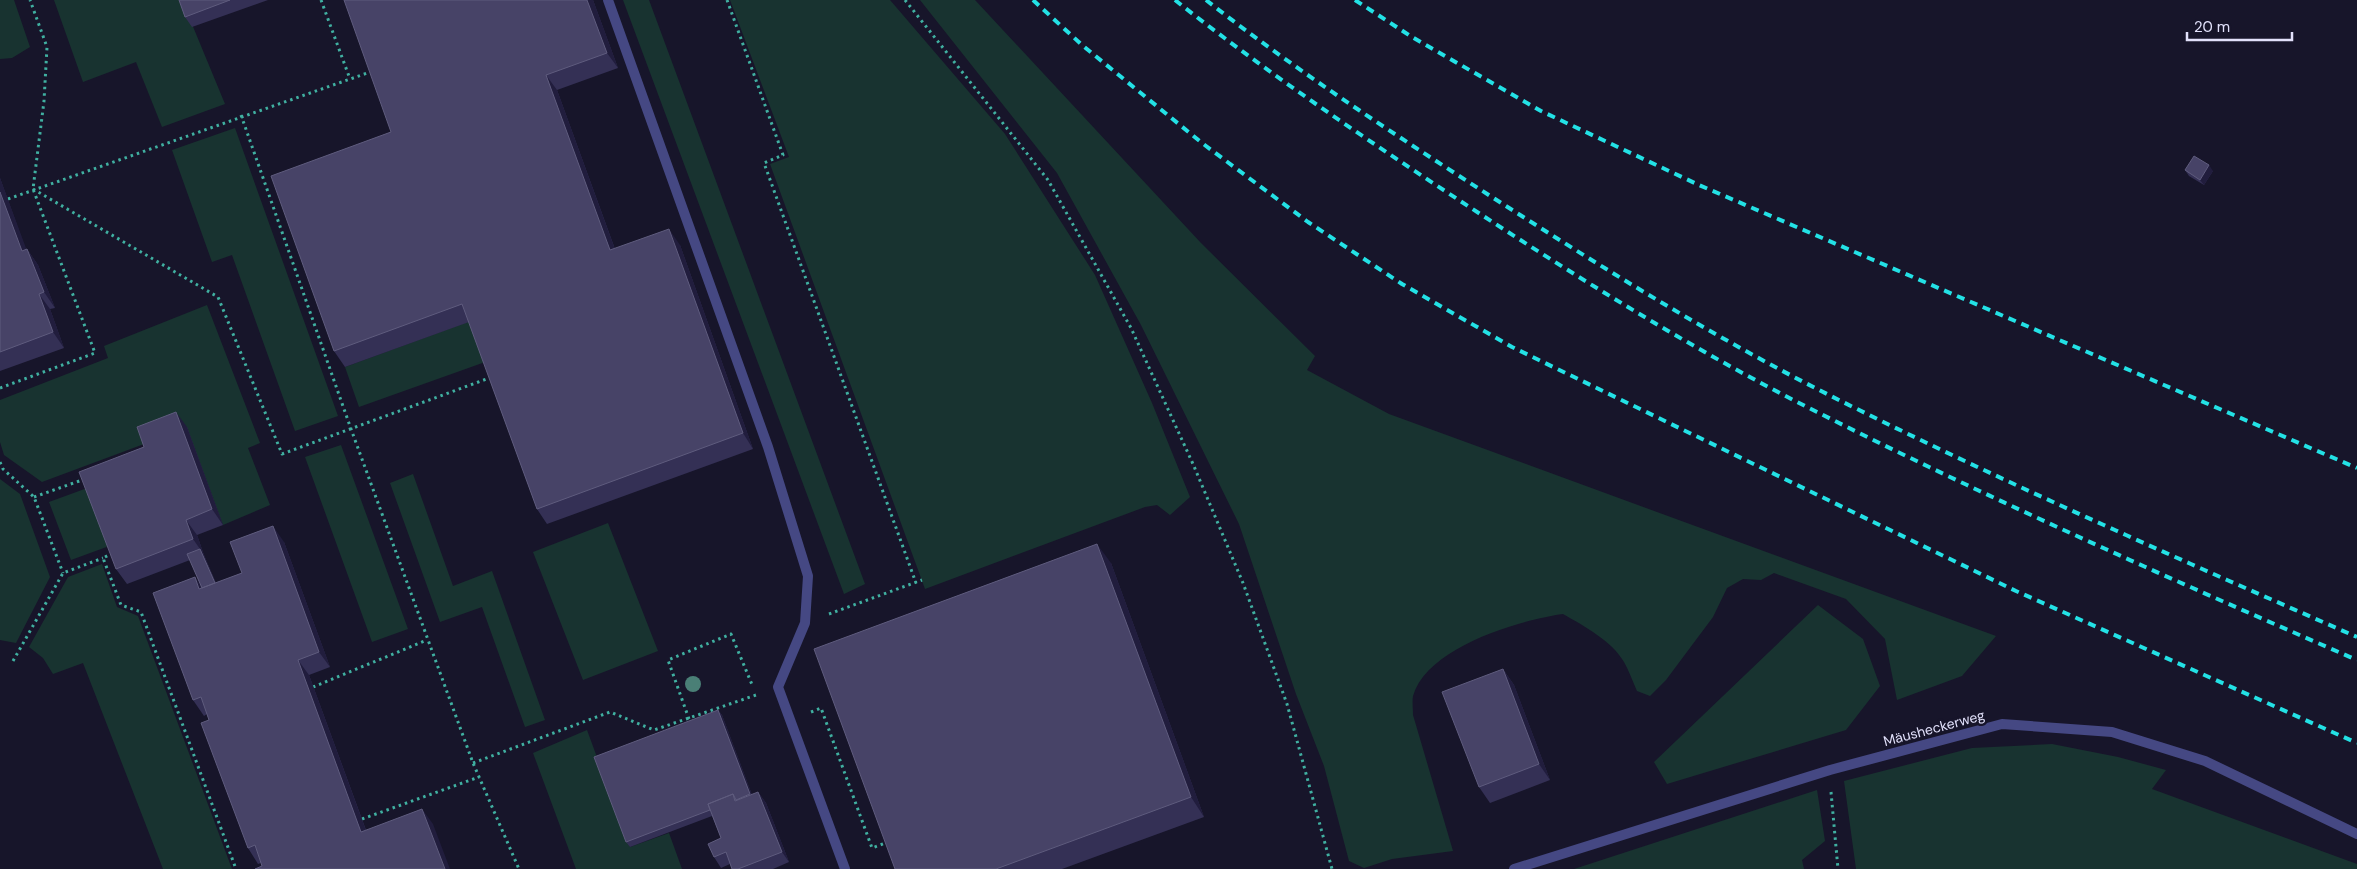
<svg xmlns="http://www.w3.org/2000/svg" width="2357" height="869" viewBox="0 0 2357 869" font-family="'DM Sans',sans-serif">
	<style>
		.green { fill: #183330 }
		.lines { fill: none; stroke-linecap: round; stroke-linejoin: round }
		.path { stroke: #40b0a1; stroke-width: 3; stroke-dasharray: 2.5 4; stroke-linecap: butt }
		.lane { stroke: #454883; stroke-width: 10 }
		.street { stroke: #454883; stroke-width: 10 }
		.rail { stroke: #23e1e5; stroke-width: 4; stroke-dasharray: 8 6; stroke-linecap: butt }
		.tree { fill: #4a7f76 }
		.wall { fill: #343055 }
		.shaded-wall { fill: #211d3d }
		.building { fill: #474367; stroke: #5f5c7e }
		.labels { text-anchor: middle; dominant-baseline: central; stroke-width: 5; stroke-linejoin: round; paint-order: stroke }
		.street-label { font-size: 14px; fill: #e2e1fb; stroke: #17152a }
	</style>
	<rect width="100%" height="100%" fill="#17152a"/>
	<path class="green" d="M 0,0 L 14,0 L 30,47 L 12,58 L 0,59 Z
		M 54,0 L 182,0 L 225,104 L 162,127 L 136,62 L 83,82 Z
		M 623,0 L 649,0 L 865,584 L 844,594 Z
		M 730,0 L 890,0 L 1005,134 L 1095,275 L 1152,403 L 1190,497 L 1170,515 L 1157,505 L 1145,507 L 925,589 L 770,164 L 789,157 Z
		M 920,0 L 975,0 L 1201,243 L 1315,356 L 1307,370 L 1389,414 L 1996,636 L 1962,676 L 1897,700 L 1885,639 L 1846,599 L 1774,573 L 1761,580 L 1743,579 L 1727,588 L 1713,617 L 1666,680 L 1650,696 L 1637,691 C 1633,682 1629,671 1624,662 C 1612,641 1584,626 1563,614 C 1520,620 1427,647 1413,696 C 1412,701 1413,709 1413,715 L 1453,851 L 1392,859 L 1364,868 L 1349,861 L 1324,766 L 1296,694 L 1239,524 L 1141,325 L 1057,173 Z
		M 235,128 L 338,416 L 295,431 L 232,255 L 212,262 L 172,150 Z
		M 207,305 L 260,443 L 248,448 L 270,505 L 223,525 L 187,428 L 42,482 L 4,455 L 0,442 L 0,400 L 108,358 L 104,346 Z
		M 473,320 L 488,361 L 359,407 L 345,367 Z
		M 341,445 L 408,629 L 372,642 L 305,457 Z
		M 413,474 L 453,586 L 492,571 L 545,720 L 525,727 L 482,607 L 440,622 L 390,483 Z
		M 0,479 L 20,494 L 50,577 L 16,643 L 0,640 Z
		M 90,487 L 112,545 L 71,560 L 49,502 Z
		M 608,523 L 658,651 L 583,680 L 533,552 Z
		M 102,564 L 117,607 L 138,616 L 232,869 L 163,869 L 83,663 L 53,674 L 43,658 L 29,647 L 68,577 Z
		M 1818,605 L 1863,639 L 1880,686 L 1846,730 L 1667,784 L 1654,762 Z
		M 587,730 L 630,847 L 669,833 L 682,869 L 576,869 L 533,753 Z
		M 2052,744 L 2118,757 L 2166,770 L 2152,789 L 2357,864 L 2357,869 L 1856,869 L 1844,781 L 1972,748 Z
		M 1817,790 L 1825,841 L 1802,860 L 1804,869 L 1574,869 Z"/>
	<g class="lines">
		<path class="path" d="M 321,0 L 350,79
			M 727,0 L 783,155 L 764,163 L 916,583
			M 905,0 L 1048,180 L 1131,328 L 1193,464 L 1243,583 L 1287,704 L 1332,869
			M 241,115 L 351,429 L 473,763 L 519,869
			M 33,189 L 218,297 L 282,454 L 492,377
			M 8,199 L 373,71
			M 0,388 L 95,353 L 33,189 L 44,101 L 47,47 L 30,0
			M 0,462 L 3,469 L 34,497 L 63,573
			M 34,497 L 85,479
			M 113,553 L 103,558 L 121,605 L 141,612 L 236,869
			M 829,614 L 922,580
			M 13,661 L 63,573 L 103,558
			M 313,687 L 427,640
			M 811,712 L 821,708 L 872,848 L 888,842
			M 689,719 L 668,660 L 731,634 L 753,687
			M 473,763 L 610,712 L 654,730 L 756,695
			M 1831,792 L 1838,869
			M 362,819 L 479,777"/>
		<path class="lane" d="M 608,0 L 768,447 L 808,576 L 805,623 L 778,687 L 845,869"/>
		<path class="street" d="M 1514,869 L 1830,770 L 2002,724 L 2112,732 L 2205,761 L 2357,834"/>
		<path class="rail" d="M 1033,0 L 1082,45 L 1202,143 L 1308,222 L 1402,284 L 1512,347 L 2016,591 L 2357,743
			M 1175,0 C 1270,75 1370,142 1471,208 C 1583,281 1697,352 1817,412 C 1994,501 2175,581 2357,660
			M 1206,0 C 1298,72 1397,136 1495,199 C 1603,268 1712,336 1827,394 C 2000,481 2179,559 2357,637
			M 1355,0 L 1412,37 L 1541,111 L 1699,185 L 2357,468"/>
	</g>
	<circle class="tree" cx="693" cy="684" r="8"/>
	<path class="wall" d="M 179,0 L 268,0 L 192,27 L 185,17 Z
		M 593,0 L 618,68 L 557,90 L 615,249 L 680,245 L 753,449 L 547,524 L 537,509 L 469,322 L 345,367 L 334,351 Z
		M 2185,170 L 2213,171 L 2204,185 L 2189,176 Z
		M 0,178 L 26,250 L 27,249 L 38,265 L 55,308 L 50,309 L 64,348 L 0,371 Z
		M 187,427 L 223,525 L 197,535 L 204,555 L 216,583 L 242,573 L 284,542 L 330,667 L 309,675 L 366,830 L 433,824 L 262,866 L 261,863 L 258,864 L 248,848 L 207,714 L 204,716 L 193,700 L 201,586 L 190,560 L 127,584 L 116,569 L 144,447 Z
		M 1111,563 L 1204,817 L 1062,869 L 895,869 Z
		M 1503,669 L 1514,685 L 1550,780 L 1490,803 L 1479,787 Z
		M 718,710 L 722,715 L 752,795 L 758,792 L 766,803 L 789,862 L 773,869 L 732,869 L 730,864 L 721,868 L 714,857 L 721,838 L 712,816 L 630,847 L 626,842 Z"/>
	<path class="shaded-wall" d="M 587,0 L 593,0 L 618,68 L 607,53 Z
		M 546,75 L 557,90 L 621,266 L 610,250 Z
		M 2209,165 L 2213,171 L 2204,185 L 2200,180 Z
		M 0,178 L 33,267 L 22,251 L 0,192 Z
		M 669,229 L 680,245 L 753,449 L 743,433 Z
		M 27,249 L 38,265 L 55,308 L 44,292 Z
		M 39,294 L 50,309 L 64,348 L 53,332 Z
		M 176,412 L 187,427 L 223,525 L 212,509 Z
		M 186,520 L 197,535 L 204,555 L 223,600 L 219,594 L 200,549 L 193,539 Z
		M 273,526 L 284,542 L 330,667 L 319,652 Z
		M 1097,544 L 1111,563 L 1204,817 L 1191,797 Z
		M 195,577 L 206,593 L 199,589 Z
		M 298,660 L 309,675 L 372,847 L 361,832 Z
		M 1503,669 L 1514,685 L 1550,780 L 1539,764 Z
		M 718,710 L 722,715 L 754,800 L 750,794 Z
		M 758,792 L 766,803 L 789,862 L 782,852 Z
		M 422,809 L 433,824 L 450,869 L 445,869 Z"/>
	<path class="building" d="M 179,0 L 230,0 L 185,17 Z
		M 344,0 L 587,0 L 607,53 L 546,75 L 610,250 L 669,229 L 743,433 L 537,509 L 462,304 L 334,351 L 271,176 L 391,132 Z
		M 2194,156 L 2209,165 L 2200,180 L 2185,170 Z
		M 0,192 L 22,251 L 27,249 L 44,292 L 39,294 L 53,332 L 0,352 Z
		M 176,412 L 212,509 L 186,520 L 193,539 L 116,569 L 79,472 L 144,447 L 137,427 Z
		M 273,526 L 319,652 L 298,660 L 361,832 L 422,809 L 445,869 L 255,869 L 262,866 L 255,845 L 248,848 L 201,723 L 209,720 L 201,697 L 193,700 L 153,593 L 195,577 L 199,589 L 242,573 L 230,542 Z
		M 1097,544 L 1191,797 L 996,869 L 895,869 L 814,649 Z
		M 200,549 L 215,583 L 202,588 L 187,554 Z
		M 1503,669 L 1539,764 L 1479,787 L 1442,692 Z
		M 718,710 L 750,794 L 736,800 L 733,794 L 708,804 L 710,810 L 626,842 L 594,757 Z
		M 758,792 L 782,852 L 738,869 L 732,869 L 726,852 L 714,857 L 708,844 L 721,838 L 708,804 L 733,794 L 735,801 Z"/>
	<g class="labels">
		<g class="street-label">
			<text transform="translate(1934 728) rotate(-15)">Mäusheckerweg</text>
		</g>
	</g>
	<path d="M2187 32v8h105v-8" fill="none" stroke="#e2e1fb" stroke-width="2.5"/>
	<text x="2194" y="32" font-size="15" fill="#e2e1fb" stroke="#17152a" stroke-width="4" paint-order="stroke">20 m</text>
</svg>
